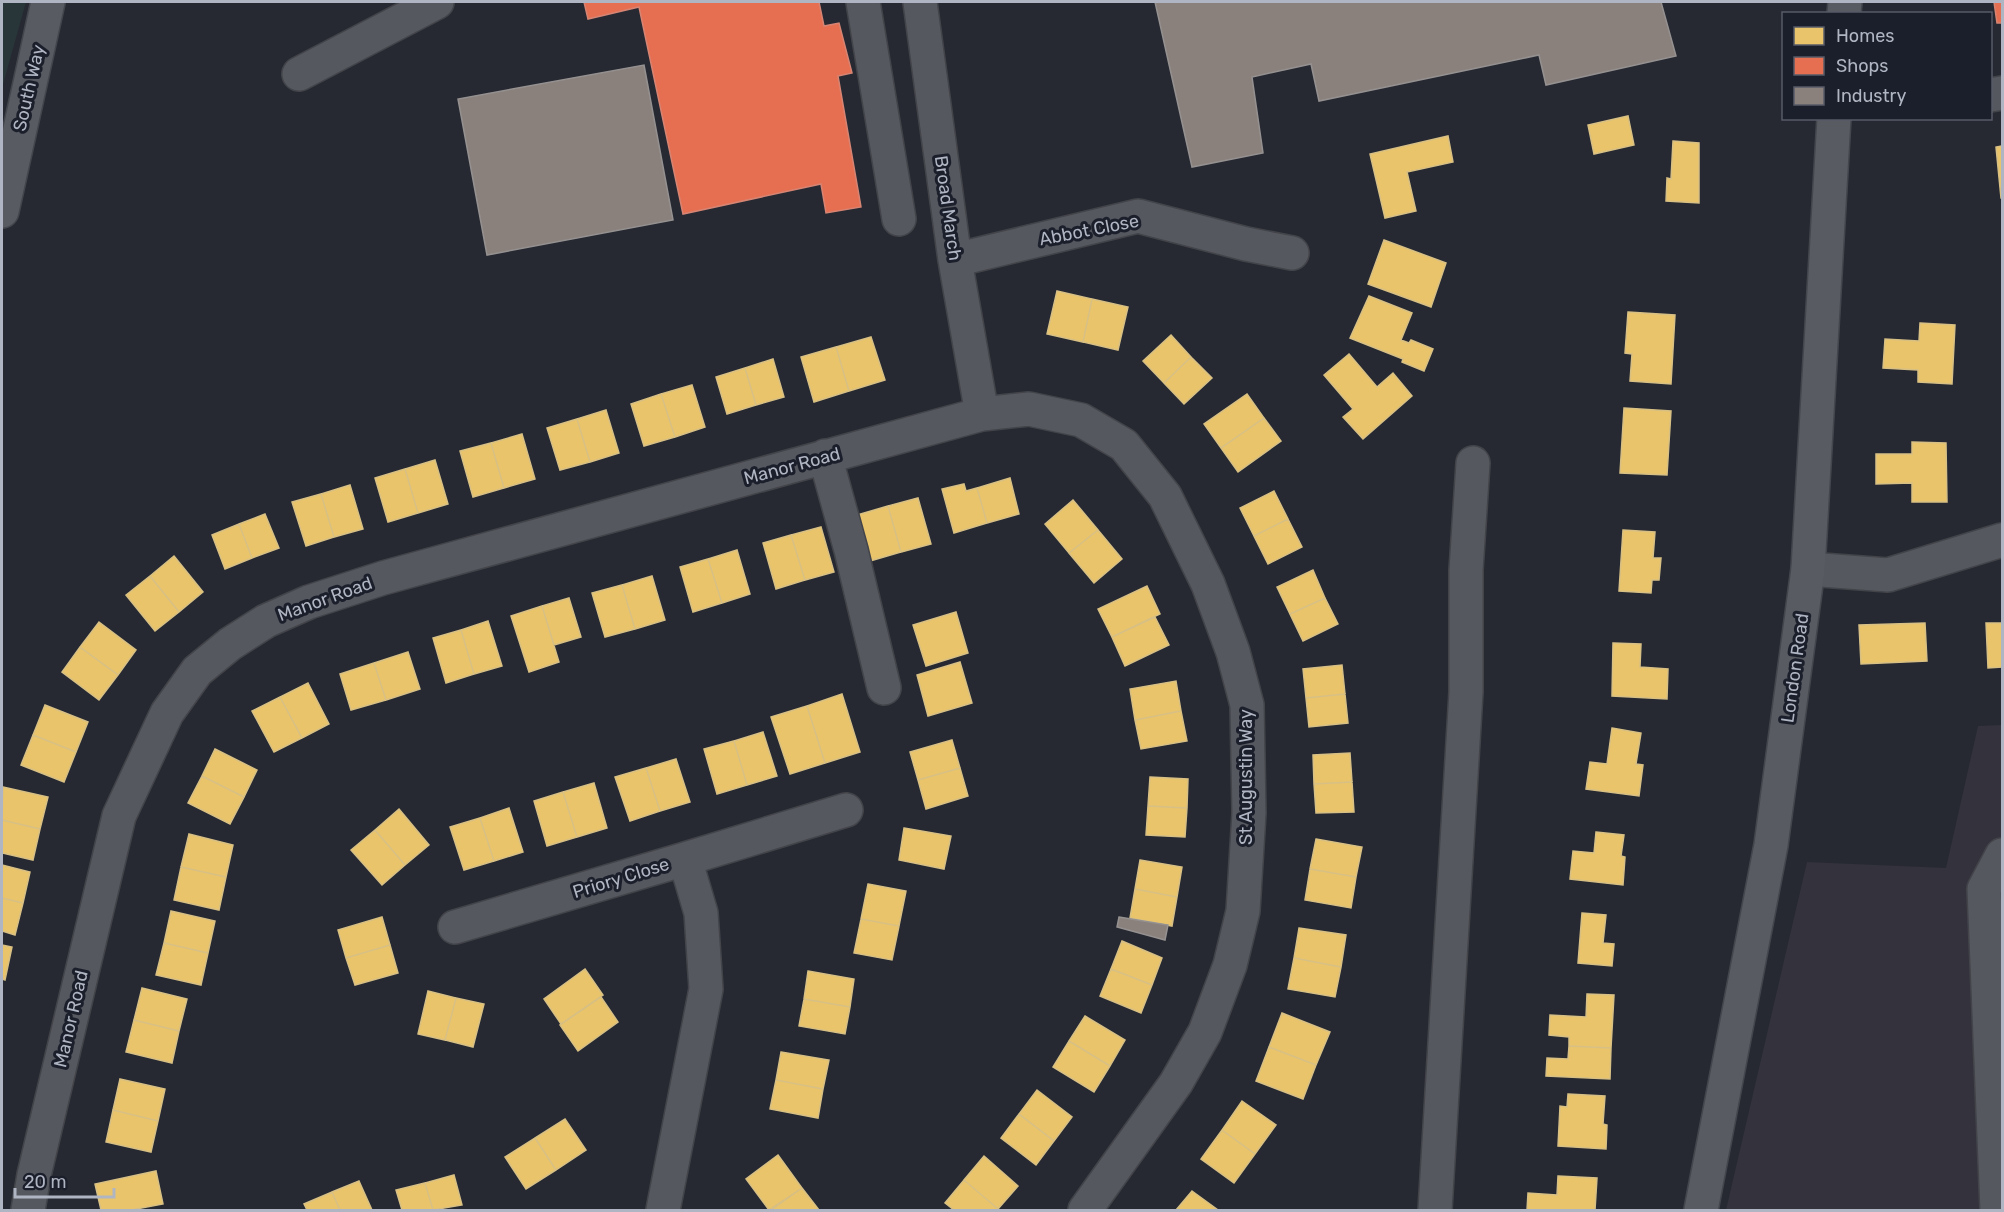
<svg xmlns="http://www.w3.org/2000/svg" width="2004" height="1212" viewBox="0 0 2004 1212" font-family="Rubik,sans-serif">
	<style>
		.medical { fill: #33323d }
		.green { fill: #283639 }
		.homes { fill: #e9c46a; stroke: #d8c085; stroke-width: 1.5 }
		.shops { fill: #e76f51; stroke: #d68473; stroke-width: 1.5 }
		.industry { fill: #8a817c; stroke: #959191; stroke-width: 1.5 }
		.lines { fill: none; stroke-linecap: round; stroke-linejoin: round }
		.minor-casing { stroke: #42444a; stroke-width: 36 }
		.major-casing { stroke: #44464e; stroke-width: 36 }
		.minor { stroke: #56585f; stroke-width: 33 }
		.major { stroke: #585b61; stroke-width: 33 }
		.labels { text-anchor: middle; dominant-baseline: central; stroke-width: 6; stroke-linejoin: round; paint-order: stroke }
		.street-label { font-size: 18px; fill: #b0b5c3; stroke: #1b1f2b }
	</style>
	<rect width="100%" height="100%" fill="#262931"/>
	<path class="medical" d="M 2002,725 L 2002,1210 L 1726,1210 L 1807,862 L 1946,868 L 1978,726 Z"/>
	<path class="green" d="M 2,2 L 26,2 L 2,88 Z"/>
	<path class="homes" d="M 1628,116 L 1634,145 L 1594,154 L 1588,125 Z
		M 1448,136 L 1453,162 L 1407,172 L 1416,211 L 1385,218 L 1370,154 Z
		M 1673,141 L 1699,143 L 1699,203 L 1666,201 L 1667,178 L 1671,179 Z
		M 2002,146 L 2002,198 L 2001,198 L 1996,147 Z
		M 1384,240 L 1446,263 L 1431,307 L 1368,284 Z
		M 1057,291 L 1092,299 L 1083,342 L 1047,334 Z
		M 1369,296 L 1412,313 L 1401,340 L 1409,343 L 1411,340 L 1433,349 L 1424,371 L 1402,362 L 1403,359 L 1350,338 Z
		M 1092,299 L 1128,307 L 1118,350 L 1083,342 Z
		M 1628,312 L 1675,315 L 1671,384 L 1630,381 L 1632,354 L 1625,353 Z
		M 1920,323 L 1955,325 L 1952,384 L 1918,382 L 1918,370 L 1883,368 L 1885,339 L 1919,341 Z
		M 1171,335 L 1191,357 L 1164,383 L 1143,361 Z
		M 871,337 L 885,380 L 849,391 L 836,347 Z
		M 836,347 L 849,391 L 814,402 L 801,357 Z
		M 1349,354 L 1377,387 L 1393,373 L 1412,396 L 1363,439 L 1343,417 L 1353,409 L 1324,375 Z
		M 1191,357 L 1212,378 L 1184,404 L 1164,383 Z
		M 773,359 L 784,397 L 756,405 L 745,368 Z
		M 745,368 L 756,405 L 727,414 L 716,377 Z
		M 692,385 L 705,427 L 675,437 L 661,394 Z
		M 661,394 L 675,437 L 644,446 L 631,404 Z
		M 1247,394 L 1264,418 L 1221,448 L 1204,424 Z
		M 1624,408 L 1671,411 L 1667,475 L 1620,473 Z
		M 606,410 L 619,453 L 590,462 L 577,419 Z
		M 1264,418 L 1281,441 L 1238,472 L 1221,448 Z
		M 577,419 L 590,462 L 560,470 L 547,428 Z
		M 522,434 L 535,479 L 504,488 L 491,443 Z
		M 1912,442 L 1946,443 L 1947,502 L 1912,502 L 1912,483 L 1876,484 L 1876,454 L 1912,454 Z
		M 491,443 L 504,488 L 473,497 L 460,451 Z
		M 435,460 L 448,504 L 418,513 L 405,469 Z
		M 405,469 L 418,513 L 388,522 L 375,478 Z
		M 1010,478 L 1019,514 L 987,523 L 977,488 Z
		M 964,484 L 966,491 L 977,488 L 987,523 L 954,533 L 942,489 Z
		M 350,485 L 363,529 L 334,537 L 321,494 Z
		M 1274,491 L 1288,519 L 1254,536 L 1240,508 Z
		M 321,494 L 334,537 L 306,546 L 292,502 Z
		M 918,498 L 931,544 L 901,552 L 888,506 Z
		M 1073,500 L 1098,530 L 1069,553 L 1045,524 Z
		M 888,506 L 901,552 L 870,561 L 857,515 Z
		M 265,514 L 279,548 L 252,558 L 239,524 Z
		M 1288,519 L 1302,547 L 1268,564 L 1254,536 Z
		M 239,524 L 252,558 L 225,569 L 212,535 Z
		M 821,527 L 834,572 L 805,580 L 791,535 Z
		M 1098,530 L 1122,559 L 1094,583 L 1069,553 Z
		M 1623,530 L 1655,532 L 1653,558 L 1661,558 L 1659,580 L 1652,580 L 1651,593 L 1619,591 Z
		M 791,535 L 805,580 L 776,589 L 763,543 Z
		M 737,550 L 750,594 L 722,603 L 708,559 Z
		M 174,556 L 203,592 L 179,612 L 150,576 Z
		M 708,559 L 722,603 L 693,612 L 680,567 Z
		M 1313,570 L 1325,598 L 1290,614 L 1277,587 Z
		M 150,576 L 179,612 L 155,631 L 126,595 Z
		M 652,576 L 665,620 L 635,629 L 622,585 Z
		M 622,585 L 635,629 L 605,637 L 592,593 Z
		M 1147,586 L 1160,614 L 1112,637 L 1098,609 Z
		M 569,598 L 581,637 L 554,645 L 542,606 Z
		M 1325,598 L 1338,624 L 1303,641 L 1290,614 Z
		M 542,606 L 559,662 L 529,672 L 511,616 Z
		M 956,612 L 968,653 L 926,666 L 913,625 Z
		M 1155,617 L 1169,645 L 1125,666 L 1112,637 Z
		M 488,621 L 502,666 L 474,674 L 461,630 Z
		M 99,622 L 136,650 L 118,675 L 80,647 Z
		M 1925,623 L 1927,661 L 1861,664 L 1859,625 Z
		M 1986,623 L 2002,623 L 2002,667 L 1988,668 Z
		M 461,630 L 474,674 L 446,683 L 433,638 Z
		M 1613,643 L 1641,644 L 1640,667 L 1668,669 L 1667,699 L 1612,696 Z
		M 80,647 L 118,675 L 99,700 L 62,672 Z
		M 408,652 L 420,689 L 386,700 L 374,663 Z
		M 960,662 L 972,703 L 928,716 L 917,675 Z
		M 374,663 L 386,700 L 351,710 L 340,674 Z
		M 1342,665 L 1345,694 L 1306,698 L 1303,669 Z
		M 1176,681 L 1181,711 L 1135,720 L 1130,689 Z
		M 308,683 L 329,724 L 302,738 L 280,697 Z
		M 842,694 L 860,752 L 825,763 L 807,706 Z
		M 1345,694 L 1348,723 L 1309,727 L 1306,698 Z
		M 280,697 L 302,738 L 274,752 L 252,711 Z
		M 45,705 L 88,722 L 76,752 L 33,735 Z
		M 807,706 L 825,763 L 790,774 L 771,717 Z
		M 1181,711 L 1187,741 L 1141,749 L 1135,720 Z
		M 1612,728 L 1641,733 L 1636,764 L 1643,765 L 1639,796 L 1586,789 L 1590,762 L 1607,764 Z
		M 763,732 L 777,776 L 747,785 L 734,741 Z
		M 33,735 L 76,752 L 64,782 L 21,765 Z
		M 952,740 L 960,768 L 918,780 L 910,752 Z
		M 734,741 L 747,785 L 717,794 L 704,749 Z
		M 215,749 L 257,770 L 244,797 L 202,776 Z
		M 1350,753 L 1352,782 L 1314,784 L 1313,755 Z
		M 676,759 L 690,802 L 660,811 L 646,768 Z
		M 646,768 L 660,811 L 630,821 L 615,777 Z
		M 960,768 L 968,796 L 926,809 L 918,780 Z
		M 202,776 L 244,797 L 230,824 L 188,803 Z
		M 1150,777 L 1188,779 L 1187,808 L 1148,806 Z
		M 1352,782 L 1354,812 L 1316,813 L 1314,784 Z
		M 594,783 L 607,828 L 577,837 L 563,792 Z
		M 3,787 L 48,797 L 40,829 L 2,820 Z
		M 563,792 L 577,837 L 547,846 L 534,801 Z
		M 1148,806 L 1187,808 L 1185,837 L 1146,835 Z
		M 509,808 L 523,852 L 494,861 L 480,818 Z
		M 399,809 L 429,845 L 405,865 L 375,830 Z
		M 480,818 L 494,861 L 464,870 L 450,827 Z
		M 2,820 L 40,829 L 33,860 L 2,853 Z
		M 904,828 L 951,836 L 944,869 L 899,860 Z
		M 375,830 L 405,865 L 382,885 L 351,850 Z
		M 1596,832 L 1624,835 L 1621,856 L 1625,857 L 1623,885 L 1570,879 L 1573,851 L 1594,853 Z
		M 189,834 L 233,845 L 226,877 L 181,867 Z
		M 1316,839 L 1362,847 L 1356,877 L 1310,869 Z
		M 1140,860 L 1182,867 L 1177,897 L 1135,889 Z
		M 2,865 L 30,872 L 23,903 L 2,898 Z
		M 181,867 L 226,877 L 219,910 L 174,900 Z
		M 1310,869 L 1356,877 L 1351,908 L 1305,900 Z
		M 868,884 L 906,891 L 899,926 L 861,919 Z
		M 1135,889 L 1177,897 L 1172,926 L 1130,918 Z
		M 2,898 L 23,903 L 15,935 L 2,931 Z
		M 171,911 L 215,921 L 208,953 L 164,943 Z
		M 1582,913 L 1606,915 L 1603,943 L 1614,944 L 1612,966 L 1578,963 Z
		M 382,917 L 390,945 L 346,958 L 338,930 Z
		M 861,919 L 899,926 L 892,960 L 854,953 Z
		M 1299,928 L 1346,935 L 1341,967 L 1294,958 Z
		M 1122,941 L 1162,958 L 1152,985 L 1111,969 Z
		M 164,943 L 208,953 L 201,985 L 156,975 Z
		M 2,945 L 12,947 L 5,980 L 2,979 Z
		M 390,945 L 398,973 L 355,985 L 346,958 Z
		M 1294,958 L 1341,967 L 1335,997 L 1288,989 Z
		M 585,969 L 603,995 L 561,1024 L 544,999 Z
		M 1111,969 L 1152,985 L 1141,1013 L 1100,996 Z
		M 808,971 L 854,979 L 850,1007 L 804,999 Z
		M 142,988 L 187,999 L 179,1031 L 134,1020 Z
		M 428,991 L 456,998 L 445,1040 L 418,1034 Z
		M 1587,994 L 1614,995 L 1611,1048 L 1569,1046 L 1569,1037 L 1549,1035 L 1550,1015 L 1586,1017 Z
		M 601,997 L 618,1022 L 578,1051 L 560,1025 Z
		M 456,998 L 484,1004 L 473,1047 L 445,1040 Z
		M 804,999 L 850,1007 L 845,1034 L 799,1026 Z
		M 1282,1013 L 1330,1032 L 1316,1065 L 1269,1047 Z
		M 1085,1016 L 1125,1040 L 1110,1066 L 1069,1041 Z
		M 134,1020 L 179,1031 L 172,1063 L 126,1052 Z
		M 1069,1041 L 1110,1066 L 1094,1092 L 1053,1067 Z
		M 1569,1046 L 1611,1048 L 1610,1079 L 1546,1076 L 1547,1058 L 1568,1059 Z
		M 1269,1047 L 1316,1065 L 1303,1099 L 1256,1081 Z
		M 781,1052 L 829,1060 L 823,1089 L 776,1080 Z
		M 120,1079 L 165,1089 L 158,1121 L 113,1110 Z
		M 776,1080 L 823,1089 L 818,1118 L 770,1109 Z
		M 1037,1090 L 1072,1117 L 1054,1141 L 1019,1114 Z
		M 1568,1094 L 1605,1096 L 1603,1124 L 1607,1125 L 1606,1149 L 1558,1146 L 1560,1106 L 1567,1107 Z
		M 1242,1101 L 1276,1125 L 1255,1154 L 1222,1130 Z
		M 113,1110 L 158,1121 L 151,1152 L 106,1142 Z
		M 1019,1114 L 1054,1141 L 1036,1165 L 1001,1138 Z
		M 565,1119 L 586,1150 L 556,1170 L 535,1138 Z
		M 1222,1130 L 1255,1154 L 1234,1183 L 1201,1159 Z
		M 535,1138 L 556,1170 L 526,1189 L 505,1157 Z
		M 778,1155 L 802,1188 L 769,1210 L 746,1179 Z
		M 984,1156 L 1018,1186 L 998,1209 L 964,1180 Z
		M 156,1171 L 163,1204 L 131,1210 L 101,1210 L 95,1184 Z
		M 454,1175 L 462,1205 L 433,1210 L 425,1183 Z
		M 1558,1176 L 1597,1178 L 1595,1210 L 1527,1210 L 1528,1193 L 1557,1195 Z
		M 964,1180 L 998,1209 L 997,1210 L 954,1210 L 945,1203 Z
		M 359,1181 L 372,1210 L 340,1210 L 332,1192 Z
		M 425,1183 L 433,1210 L 402,1210 L 396,1190 Z
		M 802,1188 L 819,1210 L 771,1210 Z
		M 1192,1191 L 1218,1210 L 1176,1210 Z
		M 332,1192 L 340,1210 L 307,1210 L 304,1204 Z"/>
	<path class="shops" d="M 584,2 L 819,2 L 824,26 L 839,23 L 852,73 L 838,76 L 861,207 L 826,213 L 821,184 L 683,214 L 639,7 L 588,19 Z
		M 1994,2 L 2002,2 L 2002,23 L 1997,23 Z"/>
	<path class="industry" d="M 1155,2 L 1661,2 L 1676,56 L 1546,85 L 1539,55 L 1319,101 L 1311,64 L 1252,77 L 1263,153 L 1192,167 Z
		M 644,65 L 673,220 L 487,255 L 458,99 Z
		M 1119,917 L 1168,925 L 1165,940 L 1117,927 Z"/>
	<g class="lines">
		<g class="minor-casing">
			<path id="minor" d="M 863,2 L 899,219
				M 920,2 L 955,260 L 982,414
				M 299,74 L 437,2
				M 1990,95 L 2002,93
				M 955,260 L 1138,216 L 1246,244 L 1292,253
				M 825,456 L 851,550 L 884,688
				M 1808,569 L 1888,575 L 2002,540
				M 685,859 L 846,810
				M 455,927 L 685,859 L 701,913 L 706,989 L 663,1210
				M 28,1210 L 34,1175 L 119,816 L 167,713 L 197,671 L 230,644 L 266,621 L 309,602 L 383,578 L 982,414 L 1029,409 L 1081,420 L 1124,445 L 1165,496 L 1208,584 L 1233,652 L 1247,705 L 1249,813 L 1243,911 L 1230,965 L 1205,1032 L 1176,1083 L 1085,1210
				M 1435,1210 L 1466,692 L 1466,570 L 1473,463
				M 1997,1210 L 1984,889 L 2002,855"/>
		</g>
		<g class="major-casing">
			<path id="major" d="M 1844,14 L 1845,2
				M 2,211 L 48,2
				M 1701,1210 L 1771,845 L 1808,569 L 1834,118"/>
		</g>
		<use href="#minor" class="minor"/>
		<use href="#major" class="major"/>
	</g>
	<g class="labels">
		<g class="street-label">
			<text transform="translate(29 88) rotate(-77)">South Way</text>
			<text transform="translate(948 208) rotate(82)">Broad March</text>
			<text transform="translate(1089 230) rotate(-11)">Abbot Close</text>
			<text transform="translate(792 466) rotate(-15)">Manor Road</text>
			<text transform="translate(325 599) rotate(-20)">Manor Road</text>
			<text transform="translate(1795 668) rotate(-82)">London Road</text>
			<text transform="translate(1246 777) rotate(-90)">St Augustin Way</text>
			<text transform="translate(621 878) rotate(-17)">Priory Close</text>
			<text transform="translate(71 1019) rotate(-77)">Manor Road</text>
		</g>
	</g>
	<rect width="2004" height="1212" fill="none" stroke="#b0b5c3" stroke-width="6"/>
	<rect x="1782" y="12" width="210" height="108" fill="#1b1f2b" stroke="#575b68" stroke-width="1.5"/>
	<rect x="1794" y="27" width="30" height="18" fill="#e9c46a" stroke="#575b68" stroke-width="1.5"/>
	<text x="1836" y="42" font-size="18" fill="#b0b5c3">Homes</text>
	<rect x="1794" y="57" width="30" height="18" fill="#e76f51" stroke="#575b68" stroke-width="1.5"/>
	<text x="1836" y="72" font-size="18" fill="#b0b5c3">Shops</text>
	<rect x="1794" y="87" width="30" height="18" fill="#8a817c" stroke="#575b68" stroke-width="1.5"/>
	<text x="1836" y="102" font-size="18" fill="#b0b5c3">Industry</text>
	<path d="M15 1188v9h99v-9" fill="none" stroke="#b0b5c3" stroke-width="3"/>
	<text x="24" y="1188" font-size="18" fill="#b0b5c3" stroke="#1b1f2b" stroke-width="4.5" paint-order="stroke">20 m</text>
</svg>
